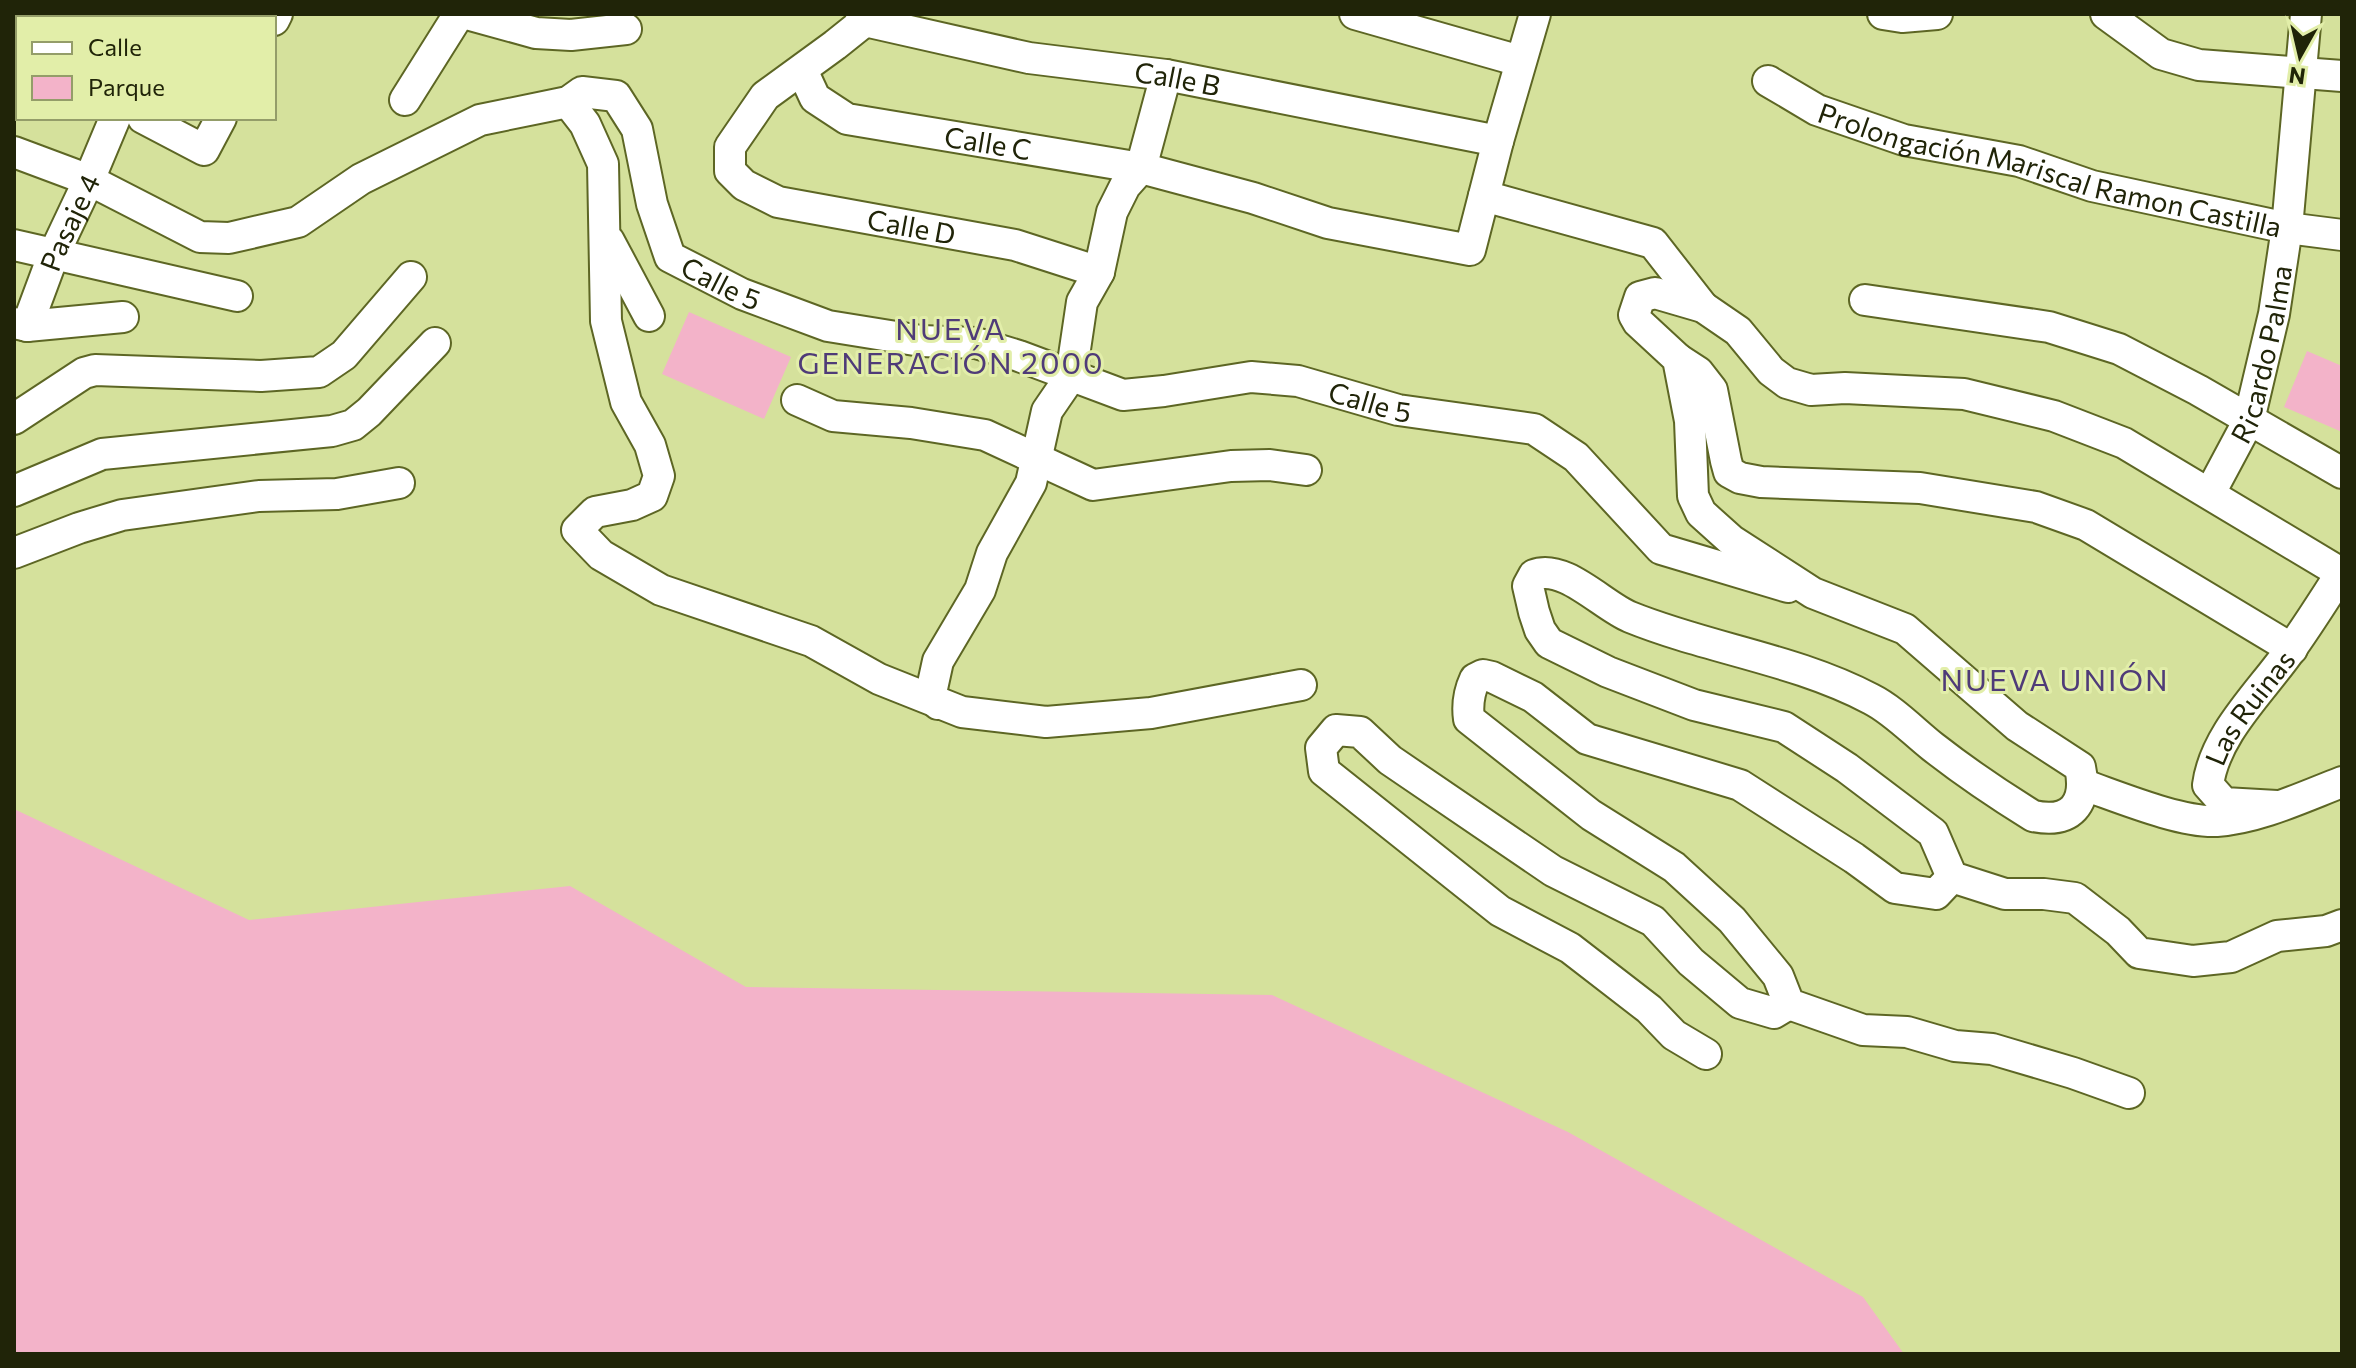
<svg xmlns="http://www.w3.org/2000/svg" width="2356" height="1368" viewBox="0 0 2356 1368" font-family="Commissioner,sans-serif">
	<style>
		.green { fill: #f3b3c9 }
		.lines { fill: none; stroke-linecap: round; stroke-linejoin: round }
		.minor-casing { stroke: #5d6624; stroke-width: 34 }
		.minor { stroke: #fff; stroke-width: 30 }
		.labels { text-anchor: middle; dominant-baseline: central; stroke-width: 6; stroke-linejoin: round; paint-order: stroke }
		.street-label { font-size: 28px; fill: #202408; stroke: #e2eea9 }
		.neighbourhood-label { font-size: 30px; letter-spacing: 2px; fill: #4f3b78; stroke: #e2eea9 }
	</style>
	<rect width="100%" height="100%" fill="#d5e19c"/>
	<path class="green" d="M 689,312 L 791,357 L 764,419 L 662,374 Z
		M 2307,351 L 2342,366 L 2342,432 L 2284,407 Z
		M 14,809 L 249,920 L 570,886 L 746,987 L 1272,995 L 1568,1132 L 1863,1297 L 1904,1354 L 14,1354 Z"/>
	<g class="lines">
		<g class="minor-casing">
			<g id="minor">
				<path d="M 153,14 L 164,18"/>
				<path d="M 467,14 L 536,33 L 571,35 L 626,29"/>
				<path id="s1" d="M 861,14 L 865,21 L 1029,58 L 1166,75 L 1498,141"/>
				<path id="s2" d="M 868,14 L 865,21 L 835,45 L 765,96 L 730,147 L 730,171 L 744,185 L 778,202 L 1015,245 L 1099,272"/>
				<path d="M 1355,14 L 1520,61"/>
				<path d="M 1883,14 L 1902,17 L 1937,14"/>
				<path d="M 2106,14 L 2161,54 L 2199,65 L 2342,76"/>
				<path d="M 274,20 L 277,14"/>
				<path d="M 14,63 L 18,64"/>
				<path id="s3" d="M 802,70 L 815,98 L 847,119 L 1141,168 L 1253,198 L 1328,223 L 1470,250 L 1498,141 L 1535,14"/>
				<path id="s4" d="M 1768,81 L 1817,110 L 1904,140 L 2019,161 L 2092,186 L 2287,228 L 2342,235"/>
				<path d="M 405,100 L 459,14"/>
				<path d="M 568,102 L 585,124 L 603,164 L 606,321 L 626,402 L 650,445 L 659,476 L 652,496 L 632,505 L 595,512 L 577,530 L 601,555 L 661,590 L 811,641 L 879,679 L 962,712 L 1046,722 L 1151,713 L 1301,685"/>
				<path d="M 143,118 L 204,150 L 221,118"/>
				<path id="s5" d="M 14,152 L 89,180 L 200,237 L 229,238 L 298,222 L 361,179 L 480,120 L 568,102 L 582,92 L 616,96 L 637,129 L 652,204 L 670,257 L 742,294 L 828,326 L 921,341 L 976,343 L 1019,356 L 1123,395 L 1164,391 L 1251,377 L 1298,381 L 1398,410 L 1534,429 L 1576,457 L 1661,549 L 1788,587"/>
				<path d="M 1484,196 L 1653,243 L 1703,307"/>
				<path d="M 609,241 L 649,316"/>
				<path d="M 14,245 L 237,296"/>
				<path d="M 1865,300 L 2049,327 L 2119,349 L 2198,390 L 2342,473"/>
				<path d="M 14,323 L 27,326 L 123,317"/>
				<path id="s6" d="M 27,326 L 53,256 L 89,180 L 115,118"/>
				<path d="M 1678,359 L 1698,372 L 1712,390 L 1726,461 L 1729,472 L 1740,478 L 1761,482 L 1920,488 L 2036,507 L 2086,525 L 2292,649"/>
				<path d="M 797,400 L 833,416 L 911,423 L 985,435 L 1093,485 L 1231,466 L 1270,465 L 1306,470"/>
				<path d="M 14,419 L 84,373 L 95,370 L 261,376 L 319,372 L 344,355 L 411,277"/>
				<path d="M 14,491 L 102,454 L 332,431 L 353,425 L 369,412 L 435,343"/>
				<path id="s7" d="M 2210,493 L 2249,420 L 2274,314 L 2287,228 L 2306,14"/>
				<path d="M 14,553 L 79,528 L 122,515 L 259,496 L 337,494 L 399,483"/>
				<path d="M 2341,573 L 2124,443 L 2054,416 L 1964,394 L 1845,388 L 1811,390 L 1787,383 L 1771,371 L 1738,331 L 1703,307 L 1655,293 L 1640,297 L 1634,315 L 1638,322 L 1678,359 L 1690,421 L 1693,496 L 1701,513 L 1731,540 L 1813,593 L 1905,629 L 2017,726 L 2080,767 C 2088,804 2071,824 2033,816 C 1999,795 1965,772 1933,747 C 1914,732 1893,710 1871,699 C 1795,659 1709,649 1630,617 C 1603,606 1564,563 1534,575 L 1528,586 L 1534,612 L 1540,630 L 1549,643 L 1608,672 L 1694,705 L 1784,727 L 1847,768 L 1933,833 L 1952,877 L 2005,894 L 2044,894 L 2075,898 L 2118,931 L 2139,953 L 2193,961 L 2231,957 L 2277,936 L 2326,931 L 2342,925"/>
				<path d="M 938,704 L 931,693 L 938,661 L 980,590 L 992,553 L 1031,483 L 1047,411 L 1071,376 L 1082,302 L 1099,272 L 1112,212 L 1125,186 L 1141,168 L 1166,75"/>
				<path d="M 2084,785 C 2119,797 2181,823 2217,821 C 2259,818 2303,797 2342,782"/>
				<path id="s8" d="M 2277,806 L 2224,803 L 2208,785 C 2215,733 2262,691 2291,649 C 2309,624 2325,598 2342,572"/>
				<path d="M 1952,877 L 1936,894 L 1895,888 L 1854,858 L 1740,785 L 1587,739 L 1533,697 L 1492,677 L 1483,675 L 1475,679 C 1469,692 1467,705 1469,719 L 1591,815 L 1674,867 L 1732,920 L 1778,976 L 1789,1004 L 1863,1030 L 1907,1032 L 1955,1046 L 1992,1049 L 2073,1073 L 2129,1093"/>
				<path d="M 1706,1054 L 1674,1035 L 1649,1009 L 1570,948 L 1500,911 L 1324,771 L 1321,748 L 1336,730 L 1360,732 L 1390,760 L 1553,871 L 1653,921 L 1691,962 L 1740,1003 L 1774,1013 L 1789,1004"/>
			</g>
		</g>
		<use href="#minor" class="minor"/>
	</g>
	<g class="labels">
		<g class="street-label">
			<text stroke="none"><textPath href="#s1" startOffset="326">Calle B</textPath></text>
			<text stroke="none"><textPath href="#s3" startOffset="212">Calle C</textPath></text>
			<text stroke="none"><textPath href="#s4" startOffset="298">Prolongación Mariscal Ramon Castilla</textPath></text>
			<text stroke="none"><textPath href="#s6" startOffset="112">Pasaje 4</textPath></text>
			<text stroke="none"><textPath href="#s2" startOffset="412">Calle D</textPath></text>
			<text stroke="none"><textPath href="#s5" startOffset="884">Calle 5</textPath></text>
			<text stroke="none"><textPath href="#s7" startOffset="150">Ricardo Palma</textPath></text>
			<text stroke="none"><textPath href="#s5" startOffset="1556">Calle 5</textPath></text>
			<text stroke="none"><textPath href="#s8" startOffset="166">Las Ruinas</textPath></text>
		</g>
		<g class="neighbourhood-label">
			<text x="951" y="327">NUEVA<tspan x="951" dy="34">GENERACIÓN 2000</tspan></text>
			<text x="2055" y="678">NUEVA UNIÓN</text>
		</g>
	</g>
	<rect width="2356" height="1368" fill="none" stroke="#202408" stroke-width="32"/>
	<rect x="16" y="16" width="260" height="104" fill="#e2eea9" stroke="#949d69" stroke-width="2"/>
	<rect x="32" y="42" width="40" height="12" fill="#ffffff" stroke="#949d69" stroke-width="2"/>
	<text x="88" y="56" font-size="24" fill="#202408">Calle</text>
	<rect x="32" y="76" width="40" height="24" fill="#f3b3c9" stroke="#949d69" stroke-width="2"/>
	<text x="88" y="96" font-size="24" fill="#202408">Parque</text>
	<g transform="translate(2300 56) rotate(188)" stroke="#e2eea9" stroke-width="6" paint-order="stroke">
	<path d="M0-6L14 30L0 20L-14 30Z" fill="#202408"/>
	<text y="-12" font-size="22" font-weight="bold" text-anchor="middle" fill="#202408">N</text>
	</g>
</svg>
